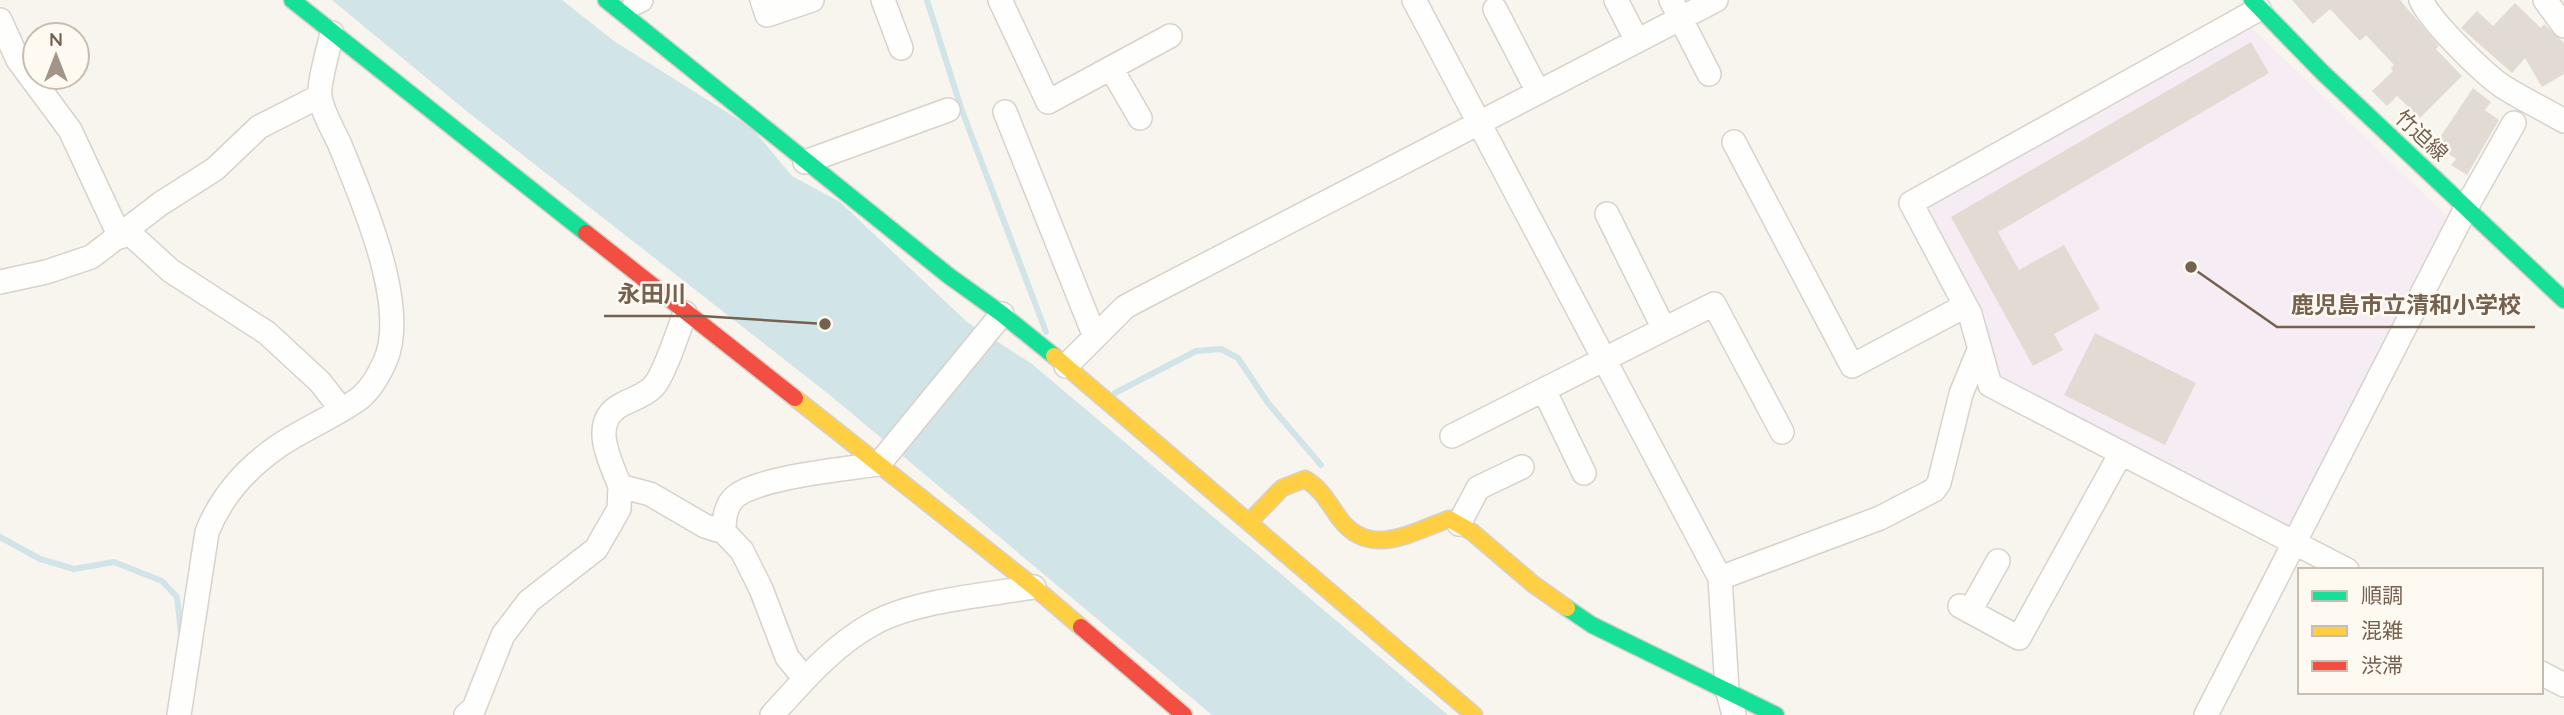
<svg xmlns="http://www.w3.org/2000/svg" width="2564" height="715" viewBox="0 0 2564 715" font-family="Quicksand,'Noto Sans JP',sans-serif">
	<style>
		.education { fill: #f6edf4 }
		.water { fill: #d1e4e7 }
		.lines { fill: none; stroke-linecap: round; stroke-linejoin: round }
		.stream { stroke: #d1e4e7; stroke-width: 6 }
		.building { fill: #e2dbd3 }
		.street-casing { stroke: #d7d2cc; stroke-width: 26 }
		.fast-casing { stroke: #d6d1c9; stroke-width: 19 }
		.slow-casing { stroke: #d6d1c9; stroke-width: 19 }
		.jam-casing { stroke: #d6d1c9; stroke-width: 19 }
		.street { stroke: #fefefc; stroke-width: 23 }
		.fast { stroke: #16e098; stroke-width: 16 }
		.slow { stroke: #ffcf43; stroke-width: 16 }
		.jam { stroke: #f24e42; stroke-width: 16 }
		.labels { text-anchor: middle; dominant-baseline: central; stroke-width: 5; stroke-linejoin: round; paint-order: stroke }
		.street-label { font-size: 21px; fill: #75614f; stroke: #fefaf2 }
		.leader { fill: none; stroke: #75614f; stroke-width: 2.5 }
		.callout-dot { fill: #75614f; stroke: #fefaf2; stroke-width: 2.5 }
		.callout-label { font-size: 23px; text-anchor: middle; font-weight: bold; fill: #75614f; stroke: #fefaf2; stroke-width: 5; stroke-linejoin: round; paint-order: stroke }
	</style>
	<rect width="100%" height="100%" fill="#f8f5ee"/>
	<path class="education" d="M 2248,24 L 2453,222 L 2295,522 L 2281,527 L 1999,379 L 1925,214 L 1928,201 Z"/>
	<path class="water" d="M 332,0 L 562,0 L 614,41 L 752,128 L 792,176 L 840,202 L 967,322 L 1032,364 L 1448,715 L 1212,715 L 831,396 L 469,113 Z"/>
	<g class="lines">
		<path class="stream" d="M 927,0 L 961,108 L 1046,332
			M 1115,393 L 1196,351 L 1221,349 L 1238,358 L 1268,403 L 1321,465
			M 0,537 L 40,559 L 74,569 L 114,562 L 162,581 L 177,597 L 181,633"/>
	</g>
	<path class="building" d="M 2292,0 L 2400,0 L 2439,46 L 2436,49 L 2462,76 L 2420,118 L 2397,96 L 2387,106 L 2372,91 L 2393,71 L 2391,68 L 2394,65 L 2366,35 L 2360,41 L 2330,9 L 2313,24 Z
		M 2515,3 L 2541,28 L 2544,24 L 2564,43 L 2564,74 L 2542,87 L 2525,58 L 2512,73 L 2461,28 L 2477,11 L 2493,26 Z
		M 2251,42 L 2269,73 L 1998,232 L 2019,270 L 2064,245 L 2100,309 L 2054,334 L 2063,350 L 2033,366 L 1951,217 Z
		M 2473,88 L 2491,102 L 2485,110 L 2499,120 L 2467,175 L 2451,165 L 2456,159 L 2435,145 Z
		M 2095,333 L 2196,383 L 2165,445 L 2064,395 Z"/>
	<g class="lines">
		<g class="street-casing">
			<path id="street" d="M 762,0 L 767,15 L 812,0
				M 883,0 L 901,48
				M 1000,0 L 1048,102 L 1170,36
				M 1414,0 L 1720,578 L 1727,689 L 1734,715
				M 1616,0 L 1637,41
				M 1671,0 L 1709,74
				M 2421,0 C 2431,22 2482,72 2502,86 C 2522,99 2544,109 2564,121
				M 2545,0 L 2564,26
				M 635,3 L 641,0
				M 1495,9 L 1538,92
				M 2259,9 L 1911,203 L 1970,314 L 1990,385 L 2347,570
				M 0,20 L 18,60 L 70,130 L 120,237
				M 1111,68 L 1140,118
				M 1005,112 L 1095,337
				M 1734,142 L 1852,366 L 1965,306
				M 805,162 L 948,110
				M 1607,214 L 1664,329
				M 126,230 L 171,271 L 267,333 L 320,382 L 341,409
				M 0,282 L 46,272 L 91,257 L 160,204 L 215,169 L 259,127 L 320,96
				M 685,313 C 679,329 664,376 653,387 C 644,396 632,399 621,405 C 589,422 610,461 620,486 L 650,494 L 705,526 L 724,532 L 742,551 L 761,589 L 787,657 L 805,679
				M 1066,366 L 1125,307 L 1136,301 L 1716,0
				M 1544,390 L 1584,473
				M 1452,436 L 1714,304 L 1782,432
				M 1459,524 L 1478,488 L 1522,467
				M 724,532 C 724,519 725,505 736,496 C 761,477 845,469 879,464 L 1002,314
				M 1720,578 L 1880,518 L 1934,490 L 1939,483 L 1961,394 L 1979,350
				M 1960,606 L 2019,638 L 2121,453
				M 1970,611 L 1998,561
				M 2541,673 L 2564,685
				M 179,715 L 207,532 C 221,497 247,468 277,447 C 303,429 334,417 360,398 C 371,389 380,373 386,359 C 408,304 362,199 340,145 C 334,132 321,109 320,96 C 318,85 329,47 332,33
				M 466,715 L 474,708 L 503,635 L 529,601 L 596,549 L 619,509 L 620,486
				M 772,715 C 803,681 834,644 876,622 C 919,600 986,595 1034,587
				M 2206,715 L 2467,206 L 2514,123"/>
		</g>
		<g class="fast-casing">
			<path id="fast" d="M 292,0 L 586,233
				M 606,0 L 949,276 L 1002,314 L 1054,356
				M 2252,0 L 2322,72 L 2564,300
				M 1567,608 L 1592,625 L 1776,715"/>
		</g>
		<g class="slow-casing">
			<path id="slow" d="M 1054,356 L 1474,715
				M 795,398 L 1034,587 L 1081,627
				M 1249,522 L 1282,488 L 1305,479 C 1322,489 1329,504 1340,519 C 1370,559 1412,532 1449,519 L 1472,532 L 1533,584 L 1567,608"/>
		</g>
		<g class="jam-casing">
			<path id="jam" d="M 586,233 L 795,398
				M 1081,627 L 1184,715"/>
		</g>
		<use href="#street" class="street"/>
		<use href="#fast" class="fast"/>
		<use href="#slow" class="slow"/>
		<use href="#jam" class="jam"/>
	</g>
	<g class="labels">
		<g class="street-label">
			<text transform="translate(2422 135) rotate(43)">竹迫線</text>
		</g>
	</g>
	<path class="leader" d="M825 324L701 316H604M2191 267L2277 327H2535"/>
	<g class="callout-dot">
		<circle cx="825" cy="324" r="7"/>
		<circle cx="2191" cy="267" r="7"/>
	</g>
	<g class="callout-label">
		<text x="652" y="302">永田川</text>
		<text x="2406" y="313">鹿児島市立清和小学校</text>
	</g>
	<rect x="2298" y="568" width="245" height="126" fill="#fefaf2" stroke="#c7bdb1" stroke-width="2"/>
	<rect x="2312" y="591" width="35" height="10" fill="#16e098" stroke="#c7bdb1" stroke-width="2"/>
	<text x="2361" y="603" font-size="21" fill="#75614f">順調</text>
	<rect x="2312" y="626" width="35" height="10" fill="#ffcf43" stroke="#c7bdb1" stroke-width="2"/>
	<text x="2361" y="638" font-size="21" fill="#75614f">混雑</text>
	<rect x="2312" y="661" width="35" height="10" fill="#f24e42" stroke="#c7bdb1" stroke-width="2"/>
	<text x="2361" y="673" font-size="21" fill="#75614f">渋滞</text>
	<g transform="translate(56 56)"><circle r="33" fill="#fefaf2" stroke="#c7bdb1" stroke-width="2"/>
	<path d="M0-5L12 26L0 18L-12 26Z" fill="#a39587"/>
	<text y="-10" font-size="19" font-weight="bold" text-anchor="middle" fill="#75614f">N</text>
	</g>
</svg>
